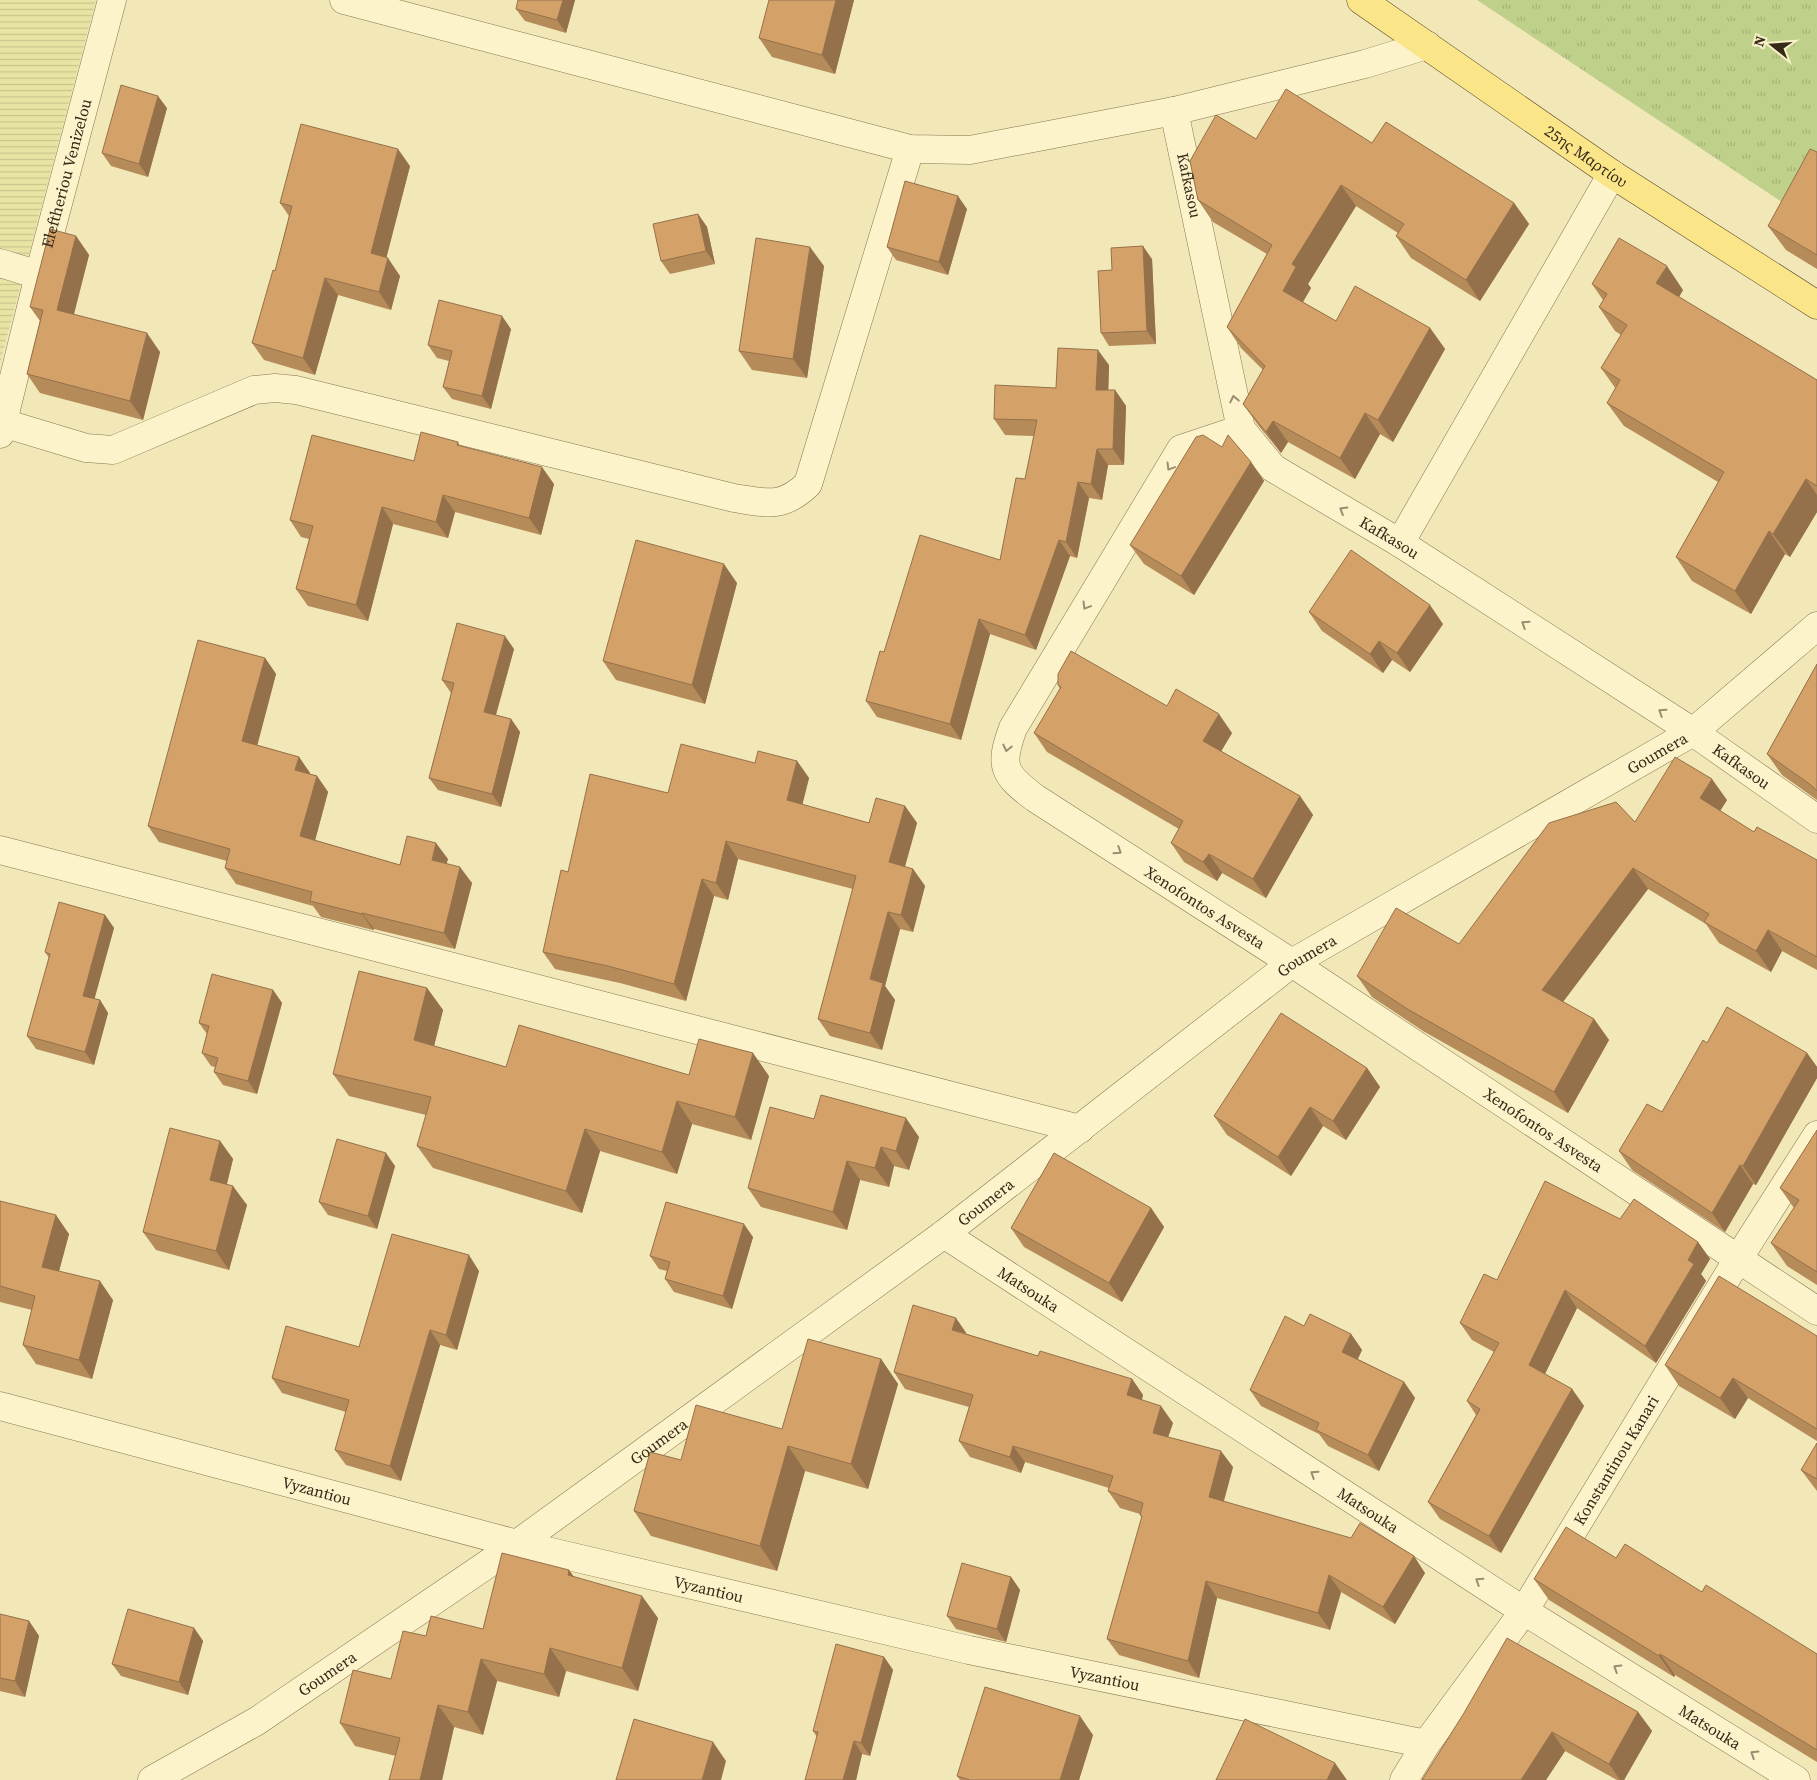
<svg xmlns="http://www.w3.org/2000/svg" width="1817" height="1780" viewBox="0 0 1817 1780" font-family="'Source Serif 4',serif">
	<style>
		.farmland { fill: url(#farmland-rules) }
		.park { fill: url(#park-tufts) }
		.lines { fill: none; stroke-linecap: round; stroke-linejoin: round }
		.minor-casing { stroke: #887552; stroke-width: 29 }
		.major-casing { stroke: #554227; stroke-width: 29 }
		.minor { stroke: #fcf3cb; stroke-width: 28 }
		.major { stroke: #fbe589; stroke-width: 28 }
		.wall { fill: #b68b5a }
		.shaded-wall { fill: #94714a }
		.building { fill: #d4a269; stroke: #94714a }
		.oneway { stroke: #988e72 }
		.labels { text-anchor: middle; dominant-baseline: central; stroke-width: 5; stroke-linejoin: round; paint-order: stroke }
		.street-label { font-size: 16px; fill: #352a18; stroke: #f8f0c7 }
	</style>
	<defs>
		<pattern id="farmland-rules" width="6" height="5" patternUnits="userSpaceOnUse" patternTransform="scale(1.25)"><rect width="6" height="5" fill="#e8e5a4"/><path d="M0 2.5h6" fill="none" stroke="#c8c58c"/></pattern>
		<pattern id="park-tufts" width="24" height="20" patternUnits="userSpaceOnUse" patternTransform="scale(1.25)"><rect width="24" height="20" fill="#bfd08b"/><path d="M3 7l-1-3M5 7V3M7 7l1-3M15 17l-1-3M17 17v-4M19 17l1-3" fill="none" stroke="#a5b377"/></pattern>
	</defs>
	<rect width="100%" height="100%" fill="#f1e7b7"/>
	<path class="farmland" d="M 0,0 L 96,0 L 0,363 Z"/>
	<path class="park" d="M 1477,0 L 1817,0 L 1817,214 L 1812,222 Z"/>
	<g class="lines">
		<g class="minor-casing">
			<g id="minor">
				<path d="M 344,0 L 910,149 L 970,150 L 1174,111 L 1365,64 L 1427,45"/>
				<path id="s1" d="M 1174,111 L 1241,429 L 1273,468 L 1400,543 L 1693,732 L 1817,819"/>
				<path d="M 0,263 L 39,275"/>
				<path d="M 3,423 L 86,448 L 113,450 L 254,390 L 275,388 L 296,390 L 734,498 C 767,503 782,509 808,484 L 910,149"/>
				<path id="s2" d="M 1241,429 L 1181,449 L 1013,728 C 999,766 1003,774 1035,798 L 1292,963 L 1817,1311"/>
				<path id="s3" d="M 0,434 L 39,275 L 112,0"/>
				<path d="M 1400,543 L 1612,174"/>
				<path d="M 0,850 L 1080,1129"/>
				<path id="s4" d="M 944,1234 L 1524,1611 L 1796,1780"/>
				<path id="s5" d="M 0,1406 L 517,1544 L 969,1650 L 1426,1744"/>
				<path id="s6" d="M 152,1780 L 257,1721 L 517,1544 L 944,1234 L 1292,963 L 1693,732 L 1817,626"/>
				<path id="s7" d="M 1404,1780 L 1426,1744 L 1524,1611 L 1738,1259 L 1817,1135"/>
			</g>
		</g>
		<g class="major-casing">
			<g id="major">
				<path id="s8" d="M 1361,0 L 1612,174 L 1817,305"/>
			</g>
		</g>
		<use href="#minor" class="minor"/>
		<use href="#major" class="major"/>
	</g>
	<path class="wall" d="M 575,0 L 566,33 L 525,21 L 516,9 Z
		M 854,0 L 835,74 L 772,57 L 759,38 Z
		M 167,108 L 148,177 L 111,166 L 102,153 Z
		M 1256,139 L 1372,143 L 1514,203 L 1529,224 L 1480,301 L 1411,258 L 1396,236 L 1398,233 L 1356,206 L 1308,284 L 1311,288 L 1303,302 L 1336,321 L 1430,328 L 1445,349 L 1393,442 L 1380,434 L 1355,479 L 1288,442 L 1281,453 L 1258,425 L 1243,404 L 1263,370 L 1241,348 L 1227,327 L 1267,254 L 1213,222 L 1198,200 Z
		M 1817,152 L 1817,269 L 1786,250 L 1768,226 Z
		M 410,166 L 386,258 L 400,276 L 391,310 L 338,295 L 315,375 L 264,360 L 252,343 L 275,271 L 289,216 L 280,203 Z
		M 967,209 L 948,275 L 896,260 L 887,247 Z
		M 698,214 L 707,227 L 715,264 L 670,274 L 661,261 Z
		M 76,236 L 89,255 L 74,314 L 160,352 L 143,420 L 40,393 L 27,374 L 40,321 L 30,307 Z
		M 1152,259 L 1156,344 L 1109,346 L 1101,333 L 1112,270 Z
		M 824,266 L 807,378 L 752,370 L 739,351 Z
		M 1592,284 L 1683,290 L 1679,297 L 1817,380 L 1817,512 L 1790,557 L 1785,554 L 1751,614 L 1692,581 L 1676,557 L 1718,482 L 1624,426 L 1607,403 L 1616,389 L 1601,368 L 1621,335 L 1615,331 L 1599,307 L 1603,300 Z
		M 511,329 L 491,409 L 452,399 L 443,387 L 449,361 L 437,358 L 428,345 Z
		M 1109,365 L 1108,390 L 1115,390 L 1126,406 L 1124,465 L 1108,465 L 1102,500 L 1089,498 L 1077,558 L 1070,556 L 1036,650 L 990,634 L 961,740 L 877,717 L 866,701 L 1000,560 L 1025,479 L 1034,436 L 1005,435 L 994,419 L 1056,388 Z
		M 458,442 L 460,446 L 554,484 L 541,535 L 455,512 L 448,538 L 393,524 L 368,621 L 308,606 L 296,589 L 309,539 L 301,537 L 290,520 L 414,461 Z
		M 1222,447 L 1251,462 L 1264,481 L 1194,595 L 1144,564 L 1130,545 Z
		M 737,583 L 705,704 L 616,680 L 603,661 Z
		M 1309,612 L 1443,624 L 1410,672 L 1392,660 L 1383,673 L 1322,631 Z
		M 514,649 L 496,715 L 511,719 L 520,732 L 501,807 L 438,790 L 429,778 L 451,693 L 442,680 Z
		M 265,658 L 276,674 L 257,745 L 299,757 L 310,773 L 310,774 L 317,776 L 328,792 L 315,840 L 400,865 L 448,859 L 446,863 L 472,883 L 455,949 L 374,929 L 373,930 L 321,917 L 313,906 L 236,884 L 225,868 L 227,861 L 159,842 L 148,826 Z
		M 1817,664 L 1817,800 L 1782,775 L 1767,754 Z
		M 1058,685 L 1167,706 L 1232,733 L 1221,751 L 1300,796 L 1313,815 L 1266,898 L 1222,873 L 1217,881 L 1184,862 L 1171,843 L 1179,829 L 1047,752 L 1034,733 L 1060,689 Z
		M 797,761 L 809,778 L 802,805 L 869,823 L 905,806 L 917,823 L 905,867 L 913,869 L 925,886 L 913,932 L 900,929 L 885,986 L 895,1000 L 882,1050 L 830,1036 L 818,1019 L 853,889 L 738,859 L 728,900 L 714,896 L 686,1001 L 620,983 L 555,969 L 543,952 L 568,872 L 668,793 L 755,763 Z
		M 1727,800 L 1720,811 L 1754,832 L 1817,860 L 1817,970 L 1782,951 L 1771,972 L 1719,943 L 1706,924 L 1648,889 L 1563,1002 L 1594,1019 L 1609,1040 L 1568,1113 L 1423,1031 L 1372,997 L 1357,976 L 1459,944 L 1635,822 Z
		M 105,915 L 114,928 L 94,999 L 100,1000 L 108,1013 L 94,1065 L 36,1049 L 27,1036 L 49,958 L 45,952 Z
		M 427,988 L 443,1010 L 434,1046 L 506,1067 L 689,1075 L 769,1076 L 751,1140 L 692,1124 L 677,1174 L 600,1151 L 582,1213 L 433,1168 L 417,1146 L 426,1115 L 349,1096 L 333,1074 Z
		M 273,990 L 282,1003 L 257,1094 L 223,1085 L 214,1072 L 215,1067 L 211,1066 L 202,1053 L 207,1034 L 199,1023 Z
		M 1707,1043 L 1807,1053 L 1817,1067 L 1817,1078 L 1756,1185 L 1753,1184 L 1725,1232 L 1632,1170 L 1619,1151 L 1662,1112 Z
		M 1367,1068 L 1380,1087 L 1346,1140 L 1323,1126 L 1291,1176 L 1227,1135 L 1214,1116 Z
		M 814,1119 L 919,1137 L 909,1170 L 894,1166 L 889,1187 L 860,1180 L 847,1230 L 761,1207 L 748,1188 Z
		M 1817,1130 L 1817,1285 L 1787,1266 L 1771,1243 L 1794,1208 L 1780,1188 Z
		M 220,1141 L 233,1159 L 227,1184 L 247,1205 L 229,1270 L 156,1250 L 143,1232 Z
		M 395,1166 L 377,1229 L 328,1215 L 319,1202 Z
		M 0,1201 L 69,1234 L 59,1271 L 113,1300 L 92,1379 L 36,1364 L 23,1345 L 32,1310 L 0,1302 Z
		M 1151,1208 L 1164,1227 L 1122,1302 L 1024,1247 L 1011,1228 Z
		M 1620,1219 L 1698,1242 L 1710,1259 L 1701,1274 L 1706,1281 L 1656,1363 L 1577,1308 L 1545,1374 L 1572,1389 L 1584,1406 L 1501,1553 L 1440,1519 L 1428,1502 L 1476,1415 L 1467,1401 L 1494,1352 L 1472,1340 L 1460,1323 L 1497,1280 Z
		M 753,1237 L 732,1309 L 674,1292 L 665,1279 L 667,1271 L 659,1269 L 650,1256 Z
		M 479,1271 L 457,1350 L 440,1345 L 401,1481 L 346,1465 L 335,1450 L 346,1412 L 282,1393 L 272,1378 L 359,1347 Z
		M 1304,1326 L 1351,1334 L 1362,1350 L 1358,1359 L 1404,1382 L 1415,1398 L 1379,1471 L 1328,1446 L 1319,1434 L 1261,1406 L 1250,1390 Z
		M 967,1334 L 1038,1356 L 1132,1379 L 1143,1395 L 1142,1400 L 1173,1423 L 1168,1437 L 1233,1467 L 1224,1501 L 1425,1573 L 1395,1624 L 1341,1592 L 1330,1630 L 1217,1598 L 1199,1678 L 1119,1655 L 1107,1639 L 1142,1518 L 1140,1514 L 1120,1508 L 1108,1491 L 1109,1488 L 1025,1462 L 1021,1473 L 970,1457 L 959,1441 L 969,1407 L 905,1389 L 894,1372 Z
		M 1817,1336 L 1817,1441 L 1748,1398 L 1735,1419 L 1679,1386 L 1665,1365 Z
		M 881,1359 L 898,1384 L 868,1489 L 805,1471 L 777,1571 L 651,1536 L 634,1511 L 681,1460 L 782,1429 Z
		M 1817,1443 L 1817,1491 L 1801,1470 Z
		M 1616,1558 L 1702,1592 L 1817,1654 L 1817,1762 L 1675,1675 L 1674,1677 L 1549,1600 L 1534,1579 Z
		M 569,1570 L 574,1577 L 658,1618 L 638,1691 L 566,1671 L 559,1697 L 497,1681 L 483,1735 L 454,1727 L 442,1780 L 389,1780 L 396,1756 L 355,1746 L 340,1723 L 391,1679 L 426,1636 L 483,1629 Z
		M 1011,1577 L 1020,1590 L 1006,1642 L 956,1629 L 947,1616 Z
		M 0,1614 L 29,1621 L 39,1636 L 25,1697 L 0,1691 Z
		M 194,1628 L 203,1641 L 188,1695 L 121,1676 L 112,1664 Z
		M 884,1657 L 893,1670 L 870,1756 L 862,1754 L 856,1780 L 805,1780 L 817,1737 L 813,1731 Z
		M 1638,1712 L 1652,1731 L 1624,1780 L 1617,1780 L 1565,1751 L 1546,1780 L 1422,1780 L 1464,1713 Z
		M 1093,1735 L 1079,1780 L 960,1780 L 957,1776 Z"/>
	<path class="shaded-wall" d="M 563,0 L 575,0 L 566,33 L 557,20 Z
		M 836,0 L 854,0 L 835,74 L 822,55 Z
		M 158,96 L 167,108 L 148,177 L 139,164 Z
		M 398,149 L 410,166 L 383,271 L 371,253 Z
		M 1341,185 L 1356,206 L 1308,284 L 1311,288 L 1297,312 L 1283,291 L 1292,264 Z
		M 958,196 L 967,209 L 948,275 L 939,262 Z
		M 1514,203 L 1529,224 L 1480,301 L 1466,280 Z
		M 698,214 L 707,227 L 715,264 L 706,251 Z
		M 76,236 L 89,255 L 70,329 L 57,310 Z
		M 1143,246 L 1152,259 L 1156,344 L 1147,331 Z
		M 810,247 L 824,266 L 807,378 L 793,359 Z
		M 388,258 L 400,276 L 391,310 L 379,292 Z
		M 1667,266 L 1683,290 L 1673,307 L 1656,283 Z
		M 325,278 L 338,295 L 315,375 L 303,358 Z
		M 502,316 L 511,329 L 491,409 L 482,396 Z
		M 1430,328 L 1445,349 L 1393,442 L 1378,420 Z
		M 147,333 L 160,352 L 143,420 L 130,401 Z
		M 1098,350 L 1109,365 L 1108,405 L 1096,390 Z
		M 1115,390 L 1126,406 L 1124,465 L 1113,449 Z
		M 1365,413 L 1380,434 L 1355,479 L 1340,458 Z
		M 1273,421 L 1288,442 L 1281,453 L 1266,432 Z
		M 1097,449 L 1108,465 L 1102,500 L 1091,484 Z
		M 1251,462 L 1264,481 L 1194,595 L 1181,576 Z
		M 542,467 L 554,484 L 541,535 L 529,518 Z
		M 1806,479 L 1817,495 L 1817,512 L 1790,557 L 1773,534 Z
		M 1078,482 L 1089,498 L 1077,558 L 1066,542 Z
		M 443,495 L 455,512 L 448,538 L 436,522 Z
		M 382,507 L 393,524 L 368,621 L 356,605 Z
		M 1769,531 L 1785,554 L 1751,614 L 1735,591 Z
		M 1059,540 L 1070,556 L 1036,650 L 1025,635 Z
		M 724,564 L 737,583 L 705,704 L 692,685 Z
		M 1430,605 L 1443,624 L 1410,672 L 1397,653 Z
		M 979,619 L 990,634 L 961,740 L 950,724 Z
		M 505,636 L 514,649 L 493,725 L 484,712 Z
		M 1379,641 L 1392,660 L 1383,673 L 1370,654 Z
		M 265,658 L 276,674 L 254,758 L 242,741 Z
		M 1219,714 L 1232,733 L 1216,760 L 1203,741 Z
		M 511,719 L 520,732 L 501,807 L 492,794 Z
		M 299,757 L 310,773 L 307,786 L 295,770 Z
		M 797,761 L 809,778 L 799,818 L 787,800 Z
		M 317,776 L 328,792 L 312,852 L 300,836 Z
		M 1712,779 L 1727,800 L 1715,819 L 1700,798 Z
		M 1300,796 L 1313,815 L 1266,898 L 1253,879 Z
		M 905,806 L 917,823 L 901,880 L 889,862 Z
		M 726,841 L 738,859 L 728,900 L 716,883 Z
		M 436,843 L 448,859 L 443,876 L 432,860 Z
		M 1209,854 L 1222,873 L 1217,881 L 1203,862 Z
		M 460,867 L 472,883 L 455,949 L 444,933 Z
		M 1633,868 L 1648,889 L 1556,1011 L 1542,990 Z
		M 913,869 L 925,886 L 913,932 L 901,915 Z
		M 702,879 L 714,896 L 686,1001 L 674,984 Z
		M 888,912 L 900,929 L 885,986 L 895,1000 L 882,1050 L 870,1033 L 870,979 Z
		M 362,913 L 374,929 L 373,930 L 362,914 Z
		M 105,915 L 114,928 L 92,1008 L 83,996 Z
		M 1768,930 L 1782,951 L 1771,972 L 1756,951 Z
		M 427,988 L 443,1010 L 430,1062 L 414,1040 Z
		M 273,990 L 282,1003 L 257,1094 L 248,1081 Z
		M 100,1000 L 108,1013 L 94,1065 L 85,1052 Z
		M 1594,1019 L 1609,1040 L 1568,1113 L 1554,1092 Z
		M 753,1053 L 769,1076 L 751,1140 L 735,1117 Z
		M 1807,1053 L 1817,1067 L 1817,1078 L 1756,1185 L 1743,1166 Z
		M 1367,1068 L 1380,1087 L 1346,1140 L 1333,1121 Z
		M 677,1101 L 692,1124 L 677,1174 L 662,1152 Z
		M 1310,1107 L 1323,1126 L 1291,1176 L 1278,1157 Z
		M 906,1118 L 919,1137 L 909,1170 L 896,1151 Z
		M 585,1129 L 600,1151 L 582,1213 L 566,1191 Z
		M 220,1141 L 233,1159 L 223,1199 L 210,1180 Z
		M 881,1147 L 894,1166 L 889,1187 L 875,1168 Z
		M 386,1153 L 395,1166 L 377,1229 L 368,1216 Z
		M 847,1161 L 860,1180 L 847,1230 L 833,1212 Z
		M 1740,1165 L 1753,1184 L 1725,1232 L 1712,1213 Z
		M 233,1186 L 247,1205 L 229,1270 L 216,1251 Z
		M 1151,1208 L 1164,1227 L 1122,1302 L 1109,1283 Z
		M 56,1215 L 69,1234 L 55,1286 L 42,1267 Z
		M 744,1224 L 753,1237 L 732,1309 L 723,1296 Z
		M 1698,1242 L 1710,1259 L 1701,1274 L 1706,1281 L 1656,1363 L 1645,1346 Z
		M 469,1255 L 479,1271 L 457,1350 L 446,1335 Z
		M 100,1281 L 113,1300 L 92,1379 L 79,1360 Z
		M 1565,1290 L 1577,1308 L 1541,1382 L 1529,1365 Z
		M 956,1318 L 967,1334 L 952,1330 Z
		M 430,1330 L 440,1345 L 401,1481 L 390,1466 Z
		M 1351,1334 L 1362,1350 L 1353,1368 L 1342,1352 Z
		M 881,1359 L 898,1384 L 868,1489 L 851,1464 Z
		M 1733,1378 L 1748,1398 L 1735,1419 L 1720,1398 Z
		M 1132,1379 L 1143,1395 L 1138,1412 L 1127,1395 Z
		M 1404,1382 L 1415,1398 L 1379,1471 L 1368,1455 Z
		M 1572,1389 L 1584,1406 L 1501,1553 L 1489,1536 Z
		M 1161,1406 L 1173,1423 L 1164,1449 L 1153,1433 Z
		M 788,1446 L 805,1471 L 777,1571 L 760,1546 Z
		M 1013,1446 L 1025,1462 L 1021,1473 L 1010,1457 Z
		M 1221,1451 L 1233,1467 L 1220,1514 L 1209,1497 Z
		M 1414,1556 L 1425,1573 L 1395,1624 L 1383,1607 Z
		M 569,1570 L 585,1593 L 568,1575 Z
		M 1329,1575 L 1341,1592 L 1330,1630 L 1318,1613 Z
		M 1011,1577 L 1020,1590 L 1006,1642 L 997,1629 Z
		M 1206,1581 L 1217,1598 L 1199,1678 L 1188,1661 Z
		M 642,1596 L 658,1618 L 638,1691 L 622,1668 Z
		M 29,1621 L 39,1636 L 25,1697 L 15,1681 Z
		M 194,1628 L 203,1641 L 188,1695 L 179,1682 Z
		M 550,1648 L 566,1671 L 559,1697 L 544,1674 Z
		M 1660,1654 L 1675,1675 L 1674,1677 L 1659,1656 Z
		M 884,1657 L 893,1670 L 870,1756 L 861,1743 Z
		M 481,1659 L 497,1681 L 483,1735 L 468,1712 Z
		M 438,1705 L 454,1727 L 442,1780 L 420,1780 Z
		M 1638,1712 L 1652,1731 L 1624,1780 L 1620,1780 L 1609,1764 Z
		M 1080,1716 L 1093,1735 L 1079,1780 L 1060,1780 Z
		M 1552,1732 L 1565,1751 L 1546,1780 L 1521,1780 Z
		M 854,1741 L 862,1754 L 856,1780 L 843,1780 Z
		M 713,1742 L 726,1761 L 721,1780 L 702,1780 Z
		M 1335,1763 L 1347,1780 L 1327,1780 Z"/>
	<path class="building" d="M 518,0 L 563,0 L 557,20 L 516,9 Z
		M 769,0 L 836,0 L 822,55 L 759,38 Z
		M 121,85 L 158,96 L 139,164 L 102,153 Z
		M 1286,89 L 1372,143 L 1386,122 L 1514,203 L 1466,280 L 1396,236 L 1404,224 L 1341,185 L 1292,264 L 1296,267 L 1283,291 L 1336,321 L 1355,286 L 1430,328 L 1378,420 L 1365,413 L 1340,458 L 1273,421 L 1266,432 L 1243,404 L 1265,366 L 1227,327 L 1272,245 L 1198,200 L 1190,161 L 1216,115 L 1256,139 Z
		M 301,124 L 398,149 L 371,253 L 388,258 L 379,292 L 325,278 L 303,358 L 252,343 L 273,270 L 275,271 L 292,206 L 280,203 Z
		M 1810,149 L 1817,152 L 1817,255 L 1768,226 Z
		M 905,181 L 958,196 L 939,262 L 887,247 Z
		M 698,214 L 706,251 L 661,261 L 653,224 Z
		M 50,229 L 76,236 L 57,310 L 147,333 L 130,401 L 27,374 L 43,310 L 30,307 Z
		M 756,238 L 810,247 L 793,359 L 739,351 Z
		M 1619,238 L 1667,266 L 1656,283 L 1817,380 L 1817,486 L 1806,479 L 1773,534 L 1769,531 L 1735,591 L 1676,557 L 1724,472 L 1607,403 L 1620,380 L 1601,368 L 1627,325 L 1599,307 L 1607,294 L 1592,284 Z
		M 1143,246 L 1147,331 L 1101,333 L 1098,271 L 1112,270 L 1111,248 Z
		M 439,300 L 502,316 L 482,396 L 443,387 L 452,351 L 428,345 Z
		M 1058,348 L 1098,350 L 1096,390 L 1115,390 L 1113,449 L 1097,449 L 1091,484 L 1078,482 L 1066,542 L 1059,540 L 1025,635 L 979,619 L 950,724 L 866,701 L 880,651 L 884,652 L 920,535 L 1000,560 L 1016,478 L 1025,479 L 1037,420 L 994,419 L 995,385 L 1056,388 Z
		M 421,432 L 458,442 L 457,445 L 542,467 L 529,518 L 443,495 L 436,522 L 382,507 L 356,605 L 296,589 L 313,526 L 290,520 L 312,435 L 414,461 Z
		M 1203,435 L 1222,447 L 1228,435 L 1251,462 L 1181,576 L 1130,545 L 1196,437 Z
		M 636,540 L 724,564 L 692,685 L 603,661 Z
		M 1351,550 L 1430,605 L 1397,653 L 1379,641 L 1370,654 L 1309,612 Z
		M 457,623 L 505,636 L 484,712 L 511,719 L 492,794 L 429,778 L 454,683 L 442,680 Z
		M 198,640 L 265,658 L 242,741 L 299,757 L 295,770 L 317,776 L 300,836 L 400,865 L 407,836 L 436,843 L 432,860 L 460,867 L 444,933 L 362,913 L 362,914 L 310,901 L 312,892 L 225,868 L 230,849 L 148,826 Z
		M 1071,651 L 1167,706 L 1176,689 L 1219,714 L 1203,741 L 1300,796 L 1253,879 L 1209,854 L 1203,862 L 1171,843 L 1183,821 L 1034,733 L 1061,687 L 1058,685 L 1058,674 Z
		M 1817,664 L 1817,791 L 1811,785 L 1767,754 Z
		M 681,744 L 755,763 L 758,751 L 797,761 L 787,800 L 869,823 L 876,798 L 905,806 L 889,862 L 913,869 L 901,915 L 888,912 L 870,979 L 883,983 L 870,1033 L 818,1019 L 856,876 L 726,841 L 716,883 L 702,879 L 674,984 L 608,966 L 543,952 L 561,870 L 568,872 L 590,774 L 668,793 Z
		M 1675,757 L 1712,779 L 1700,798 L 1754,832 L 1757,827 L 1817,860 L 1817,957 L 1768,930 L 1756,951 L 1704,922 L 1709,914 L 1633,868 L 1542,990 L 1594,1019 L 1554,1092 L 1409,1010 L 1357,976 L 1396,908 L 1459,944 L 1549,823 L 1616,802 L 1635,822 Z
		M 59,902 L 105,915 L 83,996 L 100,1000 L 85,1052 L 27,1036 L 50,954 L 45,952 Z
		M 359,971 L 427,988 L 414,1040 L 506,1067 L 519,1025 L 689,1075 L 699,1039 L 753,1053 L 735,1117 L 677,1101 L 662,1152 L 585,1129 L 566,1191 L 417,1146 L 431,1097 L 333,1074 Z
		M 212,974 L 273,990 L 248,1081 L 214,1072 L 218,1058 L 202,1053 L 209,1026 L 199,1023 Z
		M 1727,1007 L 1807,1053 L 1743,1166 L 1740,1165 L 1712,1213 L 1619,1151 L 1647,1104 L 1662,1112 L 1703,1040 L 1707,1043 Z
		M 1281,1013 L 1367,1068 L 1333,1121 L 1310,1107 L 1278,1157 L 1214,1116 Z
		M 821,1095 L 906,1118 L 896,1151 L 881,1147 L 875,1168 L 847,1161 L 833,1212 L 748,1188 L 770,1107 L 814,1119 Z
		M 170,1128 L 220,1141 L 210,1180 L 233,1186 L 216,1251 L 143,1232 Z
		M 1817,1130 L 1817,1272 L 1771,1243 L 1799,1200 L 1780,1188 Z
		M 337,1139 L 386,1153 L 368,1216 L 319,1202 Z
		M 1054,1153 L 1151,1208 L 1109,1283 L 1011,1228 Z
		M 1545,1181 L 1620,1219 L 1634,1199 L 1698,1242 L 1688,1260 L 1694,1264 L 1645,1346 L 1565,1290 L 1529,1365 L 1572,1389 L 1489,1536 L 1428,1502 L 1480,1409 L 1467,1401 L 1499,1343 L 1460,1323 L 1484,1274 L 1497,1280 Z
		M 0,1201 L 56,1215 L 42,1267 L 100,1281 L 79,1360 L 23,1345 L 35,1296 L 0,1286 Z
		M 666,1202 L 744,1224 L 723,1296 L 665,1279 L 670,1262 L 650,1256 Z
		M 392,1234 L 469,1255 L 446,1335 L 430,1330 L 390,1466 L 335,1450 L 349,1400 L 272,1378 L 286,1326 L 359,1347 Z
		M 1719,1276 L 1817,1336 L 1817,1429 L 1733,1378 L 1720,1398 L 1665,1365 Z
		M 913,1305 L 956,1318 L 952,1330 L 1038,1356 L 1040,1351 L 1132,1379 L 1127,1395 L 1161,1406 L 1153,1433 L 1221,1451 L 1209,1497 L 1351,1538 L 1360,1523 L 1414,1556 L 1383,1607 L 1329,1575 L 1318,1613 L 1206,1581 L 1188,1661 L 1107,1639 L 1142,1516 L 1140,1515 L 1143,1503 L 1108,1491 L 1113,1476 L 1013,1446 L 1010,1457 L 959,1441 L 973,1395 L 894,1372 Z
		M 1310,1314 L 1351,1334 L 1342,1352 L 1404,1382 L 1368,1455 L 1316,1430 L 1319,1423 L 1250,1390 L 1285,1316 L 1304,1326 Z
		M 808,1339 L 881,1359 L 851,1464 L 788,1446 L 760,1546 L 634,1511 L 650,1452 L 681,1460 L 696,1405 L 782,1429 Z
		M 1817,1443 L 1817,1479 L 1801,1470 Z
		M 1566,1527 L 1616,1558 L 1625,1544 L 1702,1592 L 1706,1585 L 1817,1654 L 1817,1750 L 1660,1654 L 1659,1656 L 1534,1579 Z
		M 502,1553 L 569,1570 L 568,1575 L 642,1596 L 622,1668 L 550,1648 L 544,1674 L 481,1659 L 468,1712 L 438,1705 L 420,1780 L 389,1780 L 400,1738 L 340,1723 L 353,1670 L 391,1679 L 403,1631 L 426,1636 L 431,1616 L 483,1629 Z
		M 962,1563 L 1011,1577 L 997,1629 L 947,1616 Z
		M 128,1609 L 194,1628 L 179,1682 L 112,1664 Z
		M 0,1614 L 29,1621 L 15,1681 L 0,1678 Z
		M 1507,1638 L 1638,1712 L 1609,1764 L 1552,1732 L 1521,1780 L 1422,1780 L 1464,1713 Z
		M 836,1644 L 884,1657 L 861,1743 L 854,1741 L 843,1780 L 805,1780 L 818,1732 L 813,1731 Z
		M 985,1687 L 1080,1716 L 1060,1780 L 970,1780 L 957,1776 Z
		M 634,1719 L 713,1742 L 702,1780 L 616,1780 Z
		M 1245,1719 L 1335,1763 L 1327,1780 L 1216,1780 Z"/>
	<defs><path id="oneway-chevron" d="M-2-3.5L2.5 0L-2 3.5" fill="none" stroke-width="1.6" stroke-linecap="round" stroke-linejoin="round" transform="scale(1.25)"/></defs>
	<g class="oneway">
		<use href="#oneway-chevron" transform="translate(1234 399) rotate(-102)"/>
		<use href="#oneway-chevron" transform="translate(1170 467) rotate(121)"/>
		<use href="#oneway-chevron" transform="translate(1343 510) rotate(-149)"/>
		<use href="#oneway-chevron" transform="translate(1086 606) rotate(121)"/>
		<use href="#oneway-chevron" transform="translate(1525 624) rotate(-147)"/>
		<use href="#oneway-chevron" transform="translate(1662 712) rotate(-147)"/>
		<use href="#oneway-chevron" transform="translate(1007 748) rotate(103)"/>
		<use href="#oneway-chevron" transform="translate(1118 851) rotate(33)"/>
		<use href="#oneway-chevron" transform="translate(1314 1474) rotate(-147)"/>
		<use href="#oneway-chevron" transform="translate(1479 1581) rotate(-147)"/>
		<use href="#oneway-chevron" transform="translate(1617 1668) rotate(-148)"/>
		<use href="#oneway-chevron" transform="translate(1754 1754) rotate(-148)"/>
	</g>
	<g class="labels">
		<g class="street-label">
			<text stroke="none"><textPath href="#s8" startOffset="274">25ης Μαρτίου</textPath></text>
			<text stroke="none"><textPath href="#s3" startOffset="269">Eleftheriou Venizelou</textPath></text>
			<text stroke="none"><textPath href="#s1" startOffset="76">Kafkasou</textPath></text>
			<text stroke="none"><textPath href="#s1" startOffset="511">Kafkasou</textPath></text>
			<text stroke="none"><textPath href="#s6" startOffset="1825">Goumera</textPath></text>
			<text stroke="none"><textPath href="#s1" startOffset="931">Kafkasou</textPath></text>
			<text stroke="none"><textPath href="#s2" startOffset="674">Xenofontos Asvesta</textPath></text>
			<text stroke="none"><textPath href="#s6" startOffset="1420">Goumera</textPath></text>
			<text stroke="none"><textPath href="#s2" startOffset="1079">Xenofontos Asvesta</textPath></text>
			<text stroke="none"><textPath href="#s6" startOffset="1015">Goumera</textPath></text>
			<text stroke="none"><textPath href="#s4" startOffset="101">Matsouka</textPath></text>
			<text stroke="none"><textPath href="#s6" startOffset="610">Goumera</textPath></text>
			<text stroke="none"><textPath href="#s7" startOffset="384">Konstantinou Kanari</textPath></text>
			<text stroke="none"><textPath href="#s5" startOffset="328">Vyzantiou</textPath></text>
			<text stroke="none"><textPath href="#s4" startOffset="506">Matsouka</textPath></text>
			<text stroke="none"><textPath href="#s5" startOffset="732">Vyzantiou</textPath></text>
			<text stroke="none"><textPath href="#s6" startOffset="205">Goumera</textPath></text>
			<text stroke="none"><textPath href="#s5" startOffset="1138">Vyzantiou</textPath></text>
			<text stroke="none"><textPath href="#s4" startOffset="911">Matsouka</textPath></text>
		</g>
	</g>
	<g transform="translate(1772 45) rotate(287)" stroke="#f8f0c7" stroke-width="4" paint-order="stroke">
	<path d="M0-4L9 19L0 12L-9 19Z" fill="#352a18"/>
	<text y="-8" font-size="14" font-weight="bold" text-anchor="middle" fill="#352a18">N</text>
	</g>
</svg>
